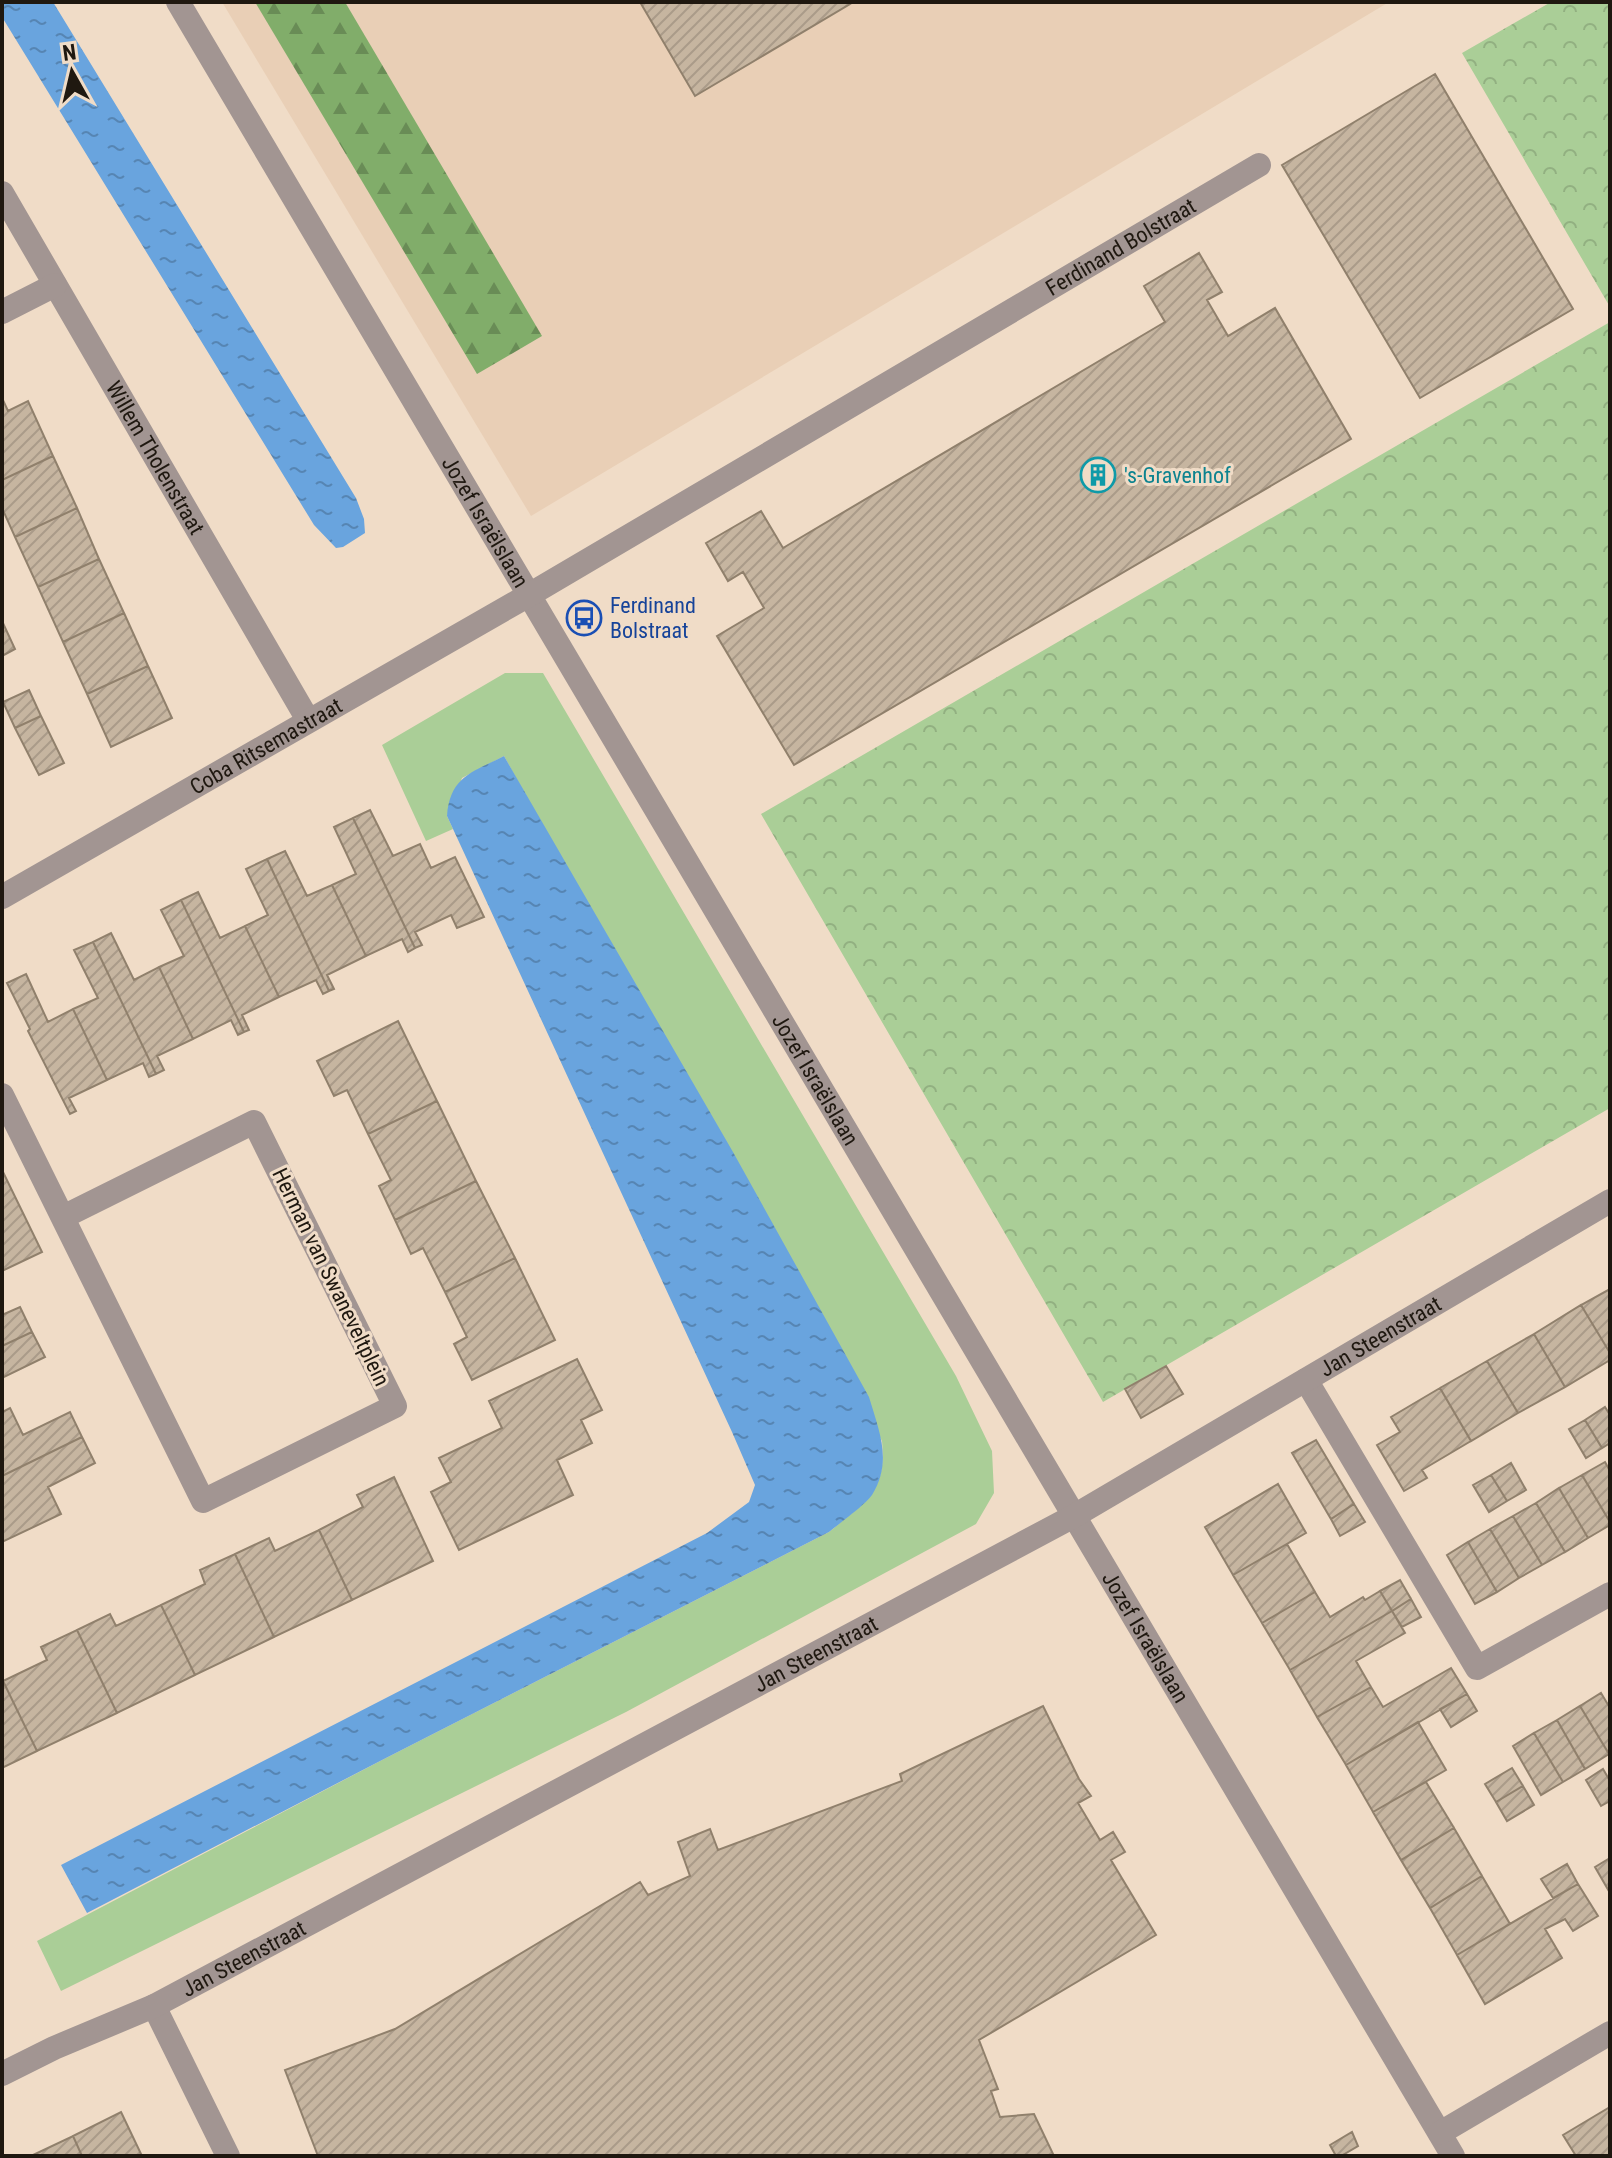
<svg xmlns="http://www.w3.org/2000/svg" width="1612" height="2158" viewBox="0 0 1612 2158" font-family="'Roboto Condensed',sans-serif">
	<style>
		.built { fill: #e9cfb6 }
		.green { fill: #aace97 }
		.forest { fill: url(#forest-firs) }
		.park { fill: url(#park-crowns) }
		.water { fill: url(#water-ripples) }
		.building { fill: url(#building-hatch); stroke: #90806c; stroke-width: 2 }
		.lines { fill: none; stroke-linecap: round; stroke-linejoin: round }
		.lane { stroke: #a29592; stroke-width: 24 }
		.street { stroke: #a29592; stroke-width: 24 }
		.labels { text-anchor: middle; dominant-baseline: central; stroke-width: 6; stroke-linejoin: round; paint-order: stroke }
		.street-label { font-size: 22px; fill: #1f1810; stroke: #f0dcc7 }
		.culture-label { font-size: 22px; fill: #0d838f; stroke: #f0dcc7; text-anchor: start }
		.transit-label { font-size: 22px; fill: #164399; stroke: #f0dcc7; text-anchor: start }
	</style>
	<defs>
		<pattern id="forest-firs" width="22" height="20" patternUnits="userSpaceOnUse" patternTransform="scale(2)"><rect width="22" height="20" fill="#81ad6a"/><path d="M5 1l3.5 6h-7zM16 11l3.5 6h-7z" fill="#698c56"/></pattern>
		<pattern id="park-crowns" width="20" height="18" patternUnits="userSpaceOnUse" patternTransform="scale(2)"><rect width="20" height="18" fill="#aace97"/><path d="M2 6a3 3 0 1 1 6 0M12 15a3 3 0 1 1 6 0" fill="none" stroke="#92b081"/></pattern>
		<pattern id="water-ripples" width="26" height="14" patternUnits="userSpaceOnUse" patternTransform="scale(2)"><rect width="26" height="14" fill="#69a4de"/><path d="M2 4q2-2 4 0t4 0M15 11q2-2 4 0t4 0" fill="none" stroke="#5685b3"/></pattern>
		<pattern id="building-hatch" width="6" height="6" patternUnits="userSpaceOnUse" patternTransform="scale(2)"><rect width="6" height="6" fill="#c6b5a0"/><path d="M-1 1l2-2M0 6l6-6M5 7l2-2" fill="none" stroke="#aa9b89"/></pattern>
	</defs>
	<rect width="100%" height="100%" fill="#f0dcc7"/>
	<path class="built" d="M 222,2 L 1389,2 L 531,516 Z"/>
	<path class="green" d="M 505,673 L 543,673 L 956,1376 L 992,1451 L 994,1493 L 976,1524 L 626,1712 L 61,1991 L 37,1941 L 384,1759 L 829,1532 C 865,1502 887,1492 882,1441 L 504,756 L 462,778 L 447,816 L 453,829 L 426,841 L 382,745 Z"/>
	<path class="forest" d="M 255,2 L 345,2 L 542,336 L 477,374 Z"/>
	<path class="park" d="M 1551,2 L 1610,2 L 1610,307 L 1462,53 Z
		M 1610,322 L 1610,1108 L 1103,1402 L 761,814 Z"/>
	<path class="water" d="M 2,2 L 53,2 L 356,498 L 364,519 L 365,533 L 343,547 L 336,548 L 314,525 L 2,17 Z
		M 504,756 L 733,1152 L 869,1397 C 879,1431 893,1461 872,1495 C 865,1505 840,1523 829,1532 L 384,1759 L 87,1913 L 61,1865 L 707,1533 L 749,1502 L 755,1485 L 732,1432 L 447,816 C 450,776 473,772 504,756 Z"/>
	<path class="building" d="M 640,2 L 848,2 L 850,4 L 695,96 Z
		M 1435,74 L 1573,309 L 1420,398 L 1282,165 Z
		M 1199,253 L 1222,292 L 1207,300 L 1228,336 L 1275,308 L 1351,439 L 794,765 L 717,636 L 764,608 L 743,572 L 728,581 L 706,543 L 761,511 L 783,548 L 1165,322 L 1144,286 Z
		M 2,398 L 8,411 L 28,401 L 53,456 L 2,480 Z
		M 53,456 L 77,508 L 15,537 L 2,508 L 2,480 Z
		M 77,508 L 99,559 L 38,587 L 15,537 Z
		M 99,559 L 124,613 L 63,642 L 38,587 Z
		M 124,613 L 148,666 L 87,694 L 63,642 Z
		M 2,621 L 15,649 L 2,656 Z
		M 148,666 L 172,718 L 111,747 L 87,694 Z
		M 29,690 L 41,716 L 15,728 L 3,702 Z
		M 41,716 L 64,763 L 39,775 L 15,728 Z
		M 370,810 L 393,856 L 420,844 L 431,868 L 455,857 L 484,917 L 457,928 L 451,915 L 415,932 L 422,945 L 415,948 L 353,818 Z
		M 353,818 L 415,948 L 408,952 L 402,939 L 366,956 L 332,885 L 356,874 L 334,827 Z
		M 285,851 L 307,896 L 332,885 L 366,956 L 327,975 L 334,989 L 329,991 L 267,859 Z
		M 267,859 L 329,991 L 323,994 L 316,980 L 279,997 L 245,926 L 268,915 L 246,869 Z
		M 198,892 L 220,938 L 245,926 L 279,997 L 242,1015 L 249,1030 L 244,1032 L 181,900 Z
		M 181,900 L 244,1032 L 238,1035 L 231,1020 L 193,1039 L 159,967 L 184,956 L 161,910 Z
		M 111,933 L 134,980 L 159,967 L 193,1039 L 157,1056 L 164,1070 L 156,1074 L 93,942 Z
		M 93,942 L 156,1074 L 149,1077 L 143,1063 L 107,1080 L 73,1009 L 98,998 L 74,950 Z
		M 26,974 L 48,1022 L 73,1009 L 107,1080 L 69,1098 L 76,1111 L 70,1114 L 28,1031 L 30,1029 L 7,983 Z
		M 398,1021 L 437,1101 L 368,1134 L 347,1090 L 334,1096 L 317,1061 Z
		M 437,1101 L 476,1181 L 395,1220 L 379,1186 L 391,1180 L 368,1134 Z
		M 2,1170 L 42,1252 L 2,1271 Z
		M 476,1181 L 515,1258 L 445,1292 L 423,1248 L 411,1254 L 395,1220 Z
		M 515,1258 L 555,1340 L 472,1380 L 454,1344 L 467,1337 L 445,1292 Z
		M 1610,1289 L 1610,1353 L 1581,1305 Z
		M 1581,1305 L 1610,1353 L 1610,1360 L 1565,1387 L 1534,1334 Z
		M 20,1307 L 32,1332 L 2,1346 L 2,1315 Z
		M 32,1332 L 45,1357 L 2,1378 L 2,1346 Z
		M 1534,1334 L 1565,1387 L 1518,1413 L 1487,1361 Z
		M 577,1359 L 602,1410 L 581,1420 L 592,1443 L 557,1460 L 573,1495 L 459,1550 L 431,1492 L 451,1482 L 439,1458 L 502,1428 L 489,1401 Z
		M 1487,1361 L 1518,1413 L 1471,1441 L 1440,1388 Z
		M 1166,1366 L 1183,1394 L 1141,1418 L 1125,1389 Z
		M 1440,1388 L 1471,1441 L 1422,1470 L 1427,1478 L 1404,1491 L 1377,1445 L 1400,1432 L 1391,1417 Z
		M 1605,1407 L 1610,1415 L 1610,1443 L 1602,1448 L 1585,1420 Z
		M 10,1408 L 23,1435 L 70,1412 L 82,1437 L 2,1476 L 2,1412 Z
		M 1585,1420 L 1602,1448 L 1586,1458 L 1569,1429 Z
		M 82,1437 L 95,1463 L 48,1487 L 61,1514 L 2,1542 L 2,1476 Z
		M 1316,1440 L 1354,1504 L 1331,1519 L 1292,1453 Z
		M 1605,1462 L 1610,1471 L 1610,1522 L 1582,1475 Z
		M 1511,1463 L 1526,1490 L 1507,1501 L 1491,1475 Z
		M 1491,1475 L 1507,1501 L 1489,1512 L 1473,1485 Z
		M 1582,1475 L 1610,1522 L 1610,1525 L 1588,1538 L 1559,1488 Z
		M 394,1477 L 433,1561 L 352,1600 L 319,1530 L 363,1507 L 357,1495 Z
		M 1278,1484 L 1306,1533 L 1233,1575 L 1205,1527 Z
		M 1559,1488 L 1588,1538 L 1565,1552 L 1536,1503 Z
		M 1536,1503 L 1565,1552 L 1542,1565 L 1513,1516 Z
		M 1354,1504 L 1365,1522 L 1340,1536 L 1331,1519 Z
		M 1513,1516 L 1542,1565 L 1519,1578 L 1490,1529 Z
		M 1490,1529 L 1519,1578 L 1497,1592 L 1468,1542 Z
		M 319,1530 L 352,1600 L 274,1637 L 235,1554 L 269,1538 L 275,1551 Z
		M 1468,1542 L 1497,1592 L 1475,1604 L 1447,1555 Z
		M 1287,1544 L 1315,1592 L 1262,1623 L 1233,1575 Z
		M 235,1554 L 274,1637 L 195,1675 L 161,1605 L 205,1584 L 200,1570 Z
		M 1400,1580 L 1411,1599 L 1392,1611 L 1380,1591 Z
		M 1380,1591 L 1392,1611 L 1290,1670 L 1262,1623 L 1315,1592 L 1330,1617 L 1363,1597 L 1365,1600 Z
		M 1411,1599 L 1421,1617 L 1402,1627 L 1392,1611 Z
		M 161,1605 L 195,1675 L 117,1713 L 77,1630 L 110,1614 L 116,1626 Z
		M 1392,1611 L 1405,1633 L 1356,1661 L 1371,1687 L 1317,1717 L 1290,1670 Z
		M 77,1630 L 117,1713 L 37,1751 L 3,1681 L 47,1660 L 41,1647 Z
		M 1451,1668 L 1467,1694 L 1346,1765 L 1317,1717 L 1371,1687 L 1383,1707 Z
		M 3,1681 L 37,1751 L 2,1768 L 2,1682 Z
		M 1601,1693 L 1610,1708 L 1609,1754 L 1580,1706 Z
		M 1467,1694 L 1477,1711 L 1451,1727 L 1440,1709 Z
		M 1043,1706 L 1079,1779 L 1091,1796 L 1078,1803 L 1100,1840 L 1113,1832 L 1125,1852 L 1111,1860 L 1156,1935 L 979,2040 L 998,2089 L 991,2091 L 1000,2117 L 1034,2114 L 1054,2156 L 318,2156 L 285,2070 L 395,2029 L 640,1882 L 648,1895 L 690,1876 L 678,1842 L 710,1829 L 718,1850 L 902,1781 L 900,1774 Z
		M 1580,1706 L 1609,1754 L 1585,1769 L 1557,1720 Z
		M 1557,1720 L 1585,1769 L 1563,1782 L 1534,1733 Z
		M 1418,1722 L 1446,1770 L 1373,1812 L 1346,1765 Z
		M 1534,1733 L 1563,1782 L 1541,1795 L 1513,1746 Z
		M 1512,1768 L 1523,1786 L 1496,1802 L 1485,1784 Z
		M 1603,1769 L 1610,1781 L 1610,1801 L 1601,1806 L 1586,1780 Z
		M 1426,1782 L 1454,1828 L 1401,1860 L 1373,1812 Z
		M 1523,1786 L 1534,1805 L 1507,1821 L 1496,1802 Z
		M 1454,1828 L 1482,1876 L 1430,1908 L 1401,1860 Z
		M 1610,1858 L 1610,1893 L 1595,1867 Z
		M 1567,1864 L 1578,1884 L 1553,1898 L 1541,1879 Z
		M 1482,1876 L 1510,1924 L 1457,1955 L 1430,1908 Z
		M 1578,1884 L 1598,1916 L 1573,1931 L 1565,1919 L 1545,1929 L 1562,1958 L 1485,2004 L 1457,1955 Z
		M 1610,2107 L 1610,2156 L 1576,2156 L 1563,2135 Z
		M 121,2112 L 142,2156 L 82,2156 L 73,2136 Z
		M 1352,2132 L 1358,2146 L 1341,2156 L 1336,2156 L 1330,2145 Z
		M 73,2136 L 82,2156 L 31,2156 Z"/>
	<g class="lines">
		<path class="lane" d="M 1306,1380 L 1477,1668 L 1610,1594"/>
		<g class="street">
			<path id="s1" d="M 178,2 L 1453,2156"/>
			<path id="s2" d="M 2,193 L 308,720"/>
			<path d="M 2,312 L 55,285"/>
			<path id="s3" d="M 2,897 L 529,595 L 1259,165"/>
			<path d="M 2,1095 L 203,1501 L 395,1406 L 254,1122 L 63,1217"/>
			<path d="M 154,2006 L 228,2156"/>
			<path id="s4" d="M 2,2074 L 54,2048 L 154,2006 L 1074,1516 L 1610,1201"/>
			<path d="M 1440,2133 L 1610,2033"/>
		</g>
	</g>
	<defs>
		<g id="building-ring" transform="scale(1.8)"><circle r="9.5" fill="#f0dcc7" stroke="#0f9aa8" stroke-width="1.5"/><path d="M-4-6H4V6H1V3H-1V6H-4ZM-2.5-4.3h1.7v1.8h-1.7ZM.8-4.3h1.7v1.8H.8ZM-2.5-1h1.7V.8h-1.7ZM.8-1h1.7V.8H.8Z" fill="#0f9aa8"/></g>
		<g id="bus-ring" transform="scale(1.8)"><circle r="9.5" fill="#f0dcc7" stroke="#1a4fb4" stroke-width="1.5"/><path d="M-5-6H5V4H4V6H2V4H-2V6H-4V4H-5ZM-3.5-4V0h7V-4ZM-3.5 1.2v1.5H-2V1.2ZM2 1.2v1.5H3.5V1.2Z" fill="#1a4fb4"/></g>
	</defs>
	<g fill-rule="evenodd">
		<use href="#building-ring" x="1098" y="475"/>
		<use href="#bus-ring" x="584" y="618"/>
	</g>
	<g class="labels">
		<g class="street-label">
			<text stroke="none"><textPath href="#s3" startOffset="1294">Ferdinand Bolstraat</textPath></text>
			<text stroke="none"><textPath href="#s2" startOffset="306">Willem Tholenstraat</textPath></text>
			<text stroke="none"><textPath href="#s1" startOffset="604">Jozef Israëlslaan</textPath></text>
			<text stroke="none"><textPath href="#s3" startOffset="304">Coba Ritsemastraat</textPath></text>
			<text stroke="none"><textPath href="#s1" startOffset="1252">Jozef Israëlslaan</textPath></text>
			<text transform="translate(331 1277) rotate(64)">Herman van Swaneveltplein</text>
			<text stroke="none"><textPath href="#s4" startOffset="1564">Jan Steenstraat</textPath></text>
			<text stroke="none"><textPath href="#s1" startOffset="1900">Jozef Israëlslaan</textPath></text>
			<text stroke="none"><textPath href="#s4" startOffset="916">Jan Steenstraat</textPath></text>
			<text stroke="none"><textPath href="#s4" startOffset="268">Jan Steenstraat</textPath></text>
		</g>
		<g class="culture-label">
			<text x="1124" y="475">'s-Gravenhof</text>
		</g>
		<g class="transit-label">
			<text x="610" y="605">Ferdinand<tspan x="610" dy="25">Bolstraat</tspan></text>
		</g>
	</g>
	<rect width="1612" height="2158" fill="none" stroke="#1f1810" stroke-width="8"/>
	<g transform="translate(72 72) rotate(352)" stroke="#f0dcc7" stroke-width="6" paint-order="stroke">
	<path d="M0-6L14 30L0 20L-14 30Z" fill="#1f1810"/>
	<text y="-12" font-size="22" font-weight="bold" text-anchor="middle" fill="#1f1810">N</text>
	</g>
</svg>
